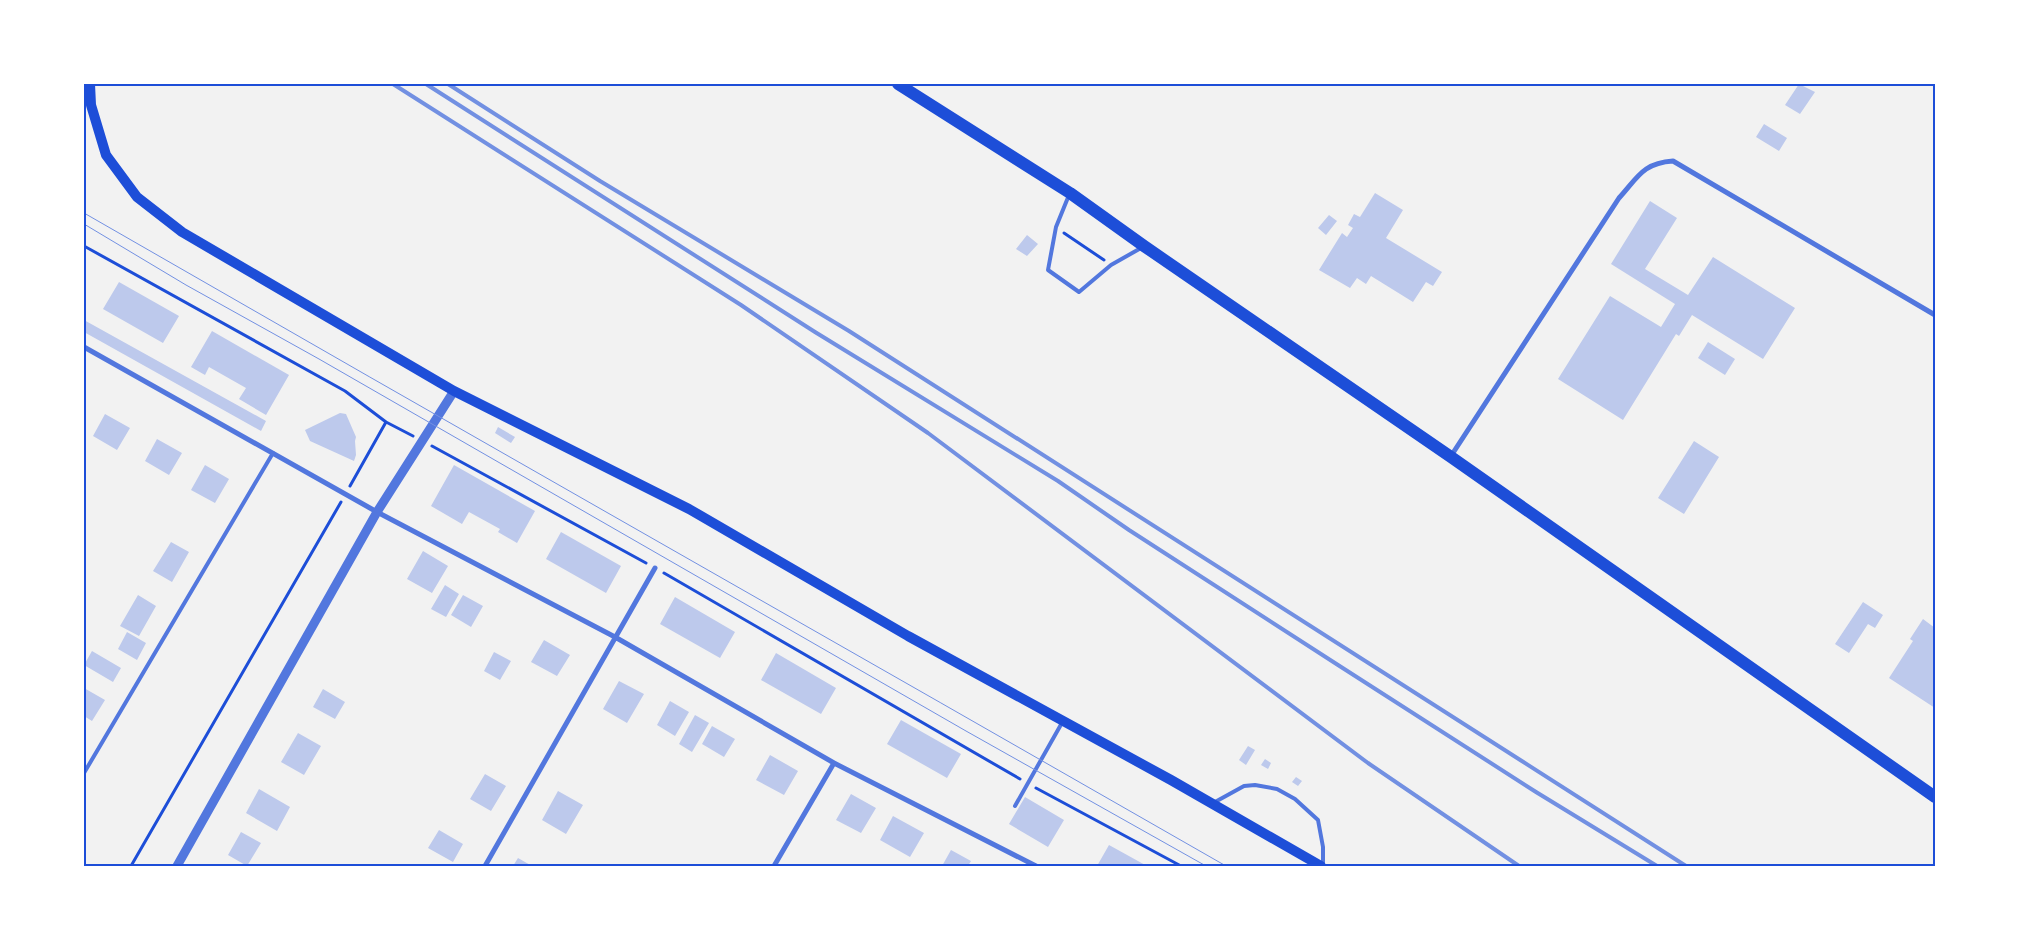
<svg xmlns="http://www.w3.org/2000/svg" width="2019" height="950" viewBox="0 0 2019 950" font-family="'Noto Sans',sans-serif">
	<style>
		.building { fill: #bdc9ec }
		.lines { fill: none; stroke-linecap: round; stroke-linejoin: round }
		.path { stroke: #1d4ed8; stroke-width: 3 }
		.service { stroke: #5277de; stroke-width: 4 }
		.minor { stroke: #5277de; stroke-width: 5 }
		.tertiary { stroke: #5277de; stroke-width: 9 }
		.secondary { stroke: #1d4ed8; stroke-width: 10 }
		.primary { stroke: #1d4ed8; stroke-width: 12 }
		.tram { stroke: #7290e2; stroke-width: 1 }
		.rail { stroke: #7290e2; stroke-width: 4 }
		.neatline { fill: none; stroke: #1d4ed8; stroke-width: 2 }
	</style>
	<rect width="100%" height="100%" fill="#f2f2f2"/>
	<path class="building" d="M 1799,84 L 1815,92 L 1800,114 L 1785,105 Z
		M 1764,124 L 1787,138 L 1779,151 L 1756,137 Z
		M 1375,193 L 1403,210 L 1386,238 L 1442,272 L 1433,286 L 1426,282 L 1413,302 L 1371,276 L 1366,284 L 1357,278 L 1350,288 L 1319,270 L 1342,233 L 1347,237 L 1353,228 L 1348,225 L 1354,214 L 1360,217 Z
		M 1650,201 L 1677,218 L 1645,269 L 1688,295 L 1713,257 L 1795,308 L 1763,359 L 1692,315 L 1679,336 L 1676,334 L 1623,420 L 1558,379 L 1610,296 L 1661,327 L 1675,304 L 1611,264 Z
		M 1329,215 L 1337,221 L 1326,235 L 1318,228 Z
		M 1027,235 L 1038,244 L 1027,256 L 1016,249 Z
		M 119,282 L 179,316 L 163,343 L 103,309 Z
		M 84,320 L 266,421 L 261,431 L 84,332 Z
		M 212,331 L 289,375 L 266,415 L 239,399 L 246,388 L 209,367 L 205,375 L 191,367 Z
		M 1708,342 L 1735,359 L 1725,375 L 1698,358 Z
		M 340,413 L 346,414 L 356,437 L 355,441 L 356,455 L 354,461 L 310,441 L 305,430 Z
		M 105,414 L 130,428 L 117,450 L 93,436 Z
		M 498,427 L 515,437 L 511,443 L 495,433 Z
		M 157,439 L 182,453 L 169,475 L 145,461 Z
		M 1694,441 L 1719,457 L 1684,514 L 1658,498 Z
		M 205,465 L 229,479 L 215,503 L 191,490 Z
		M 454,465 L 535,511 L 517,543 L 498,532 L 500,529 L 469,512 L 462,524 L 431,506 Z
		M 561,532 L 621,566 L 606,593 L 546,559 Z
		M 171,542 L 189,552 L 172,582 L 153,571 Z
		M 423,551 L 448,566 L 432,593 L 407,579 Z
		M 445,585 L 459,594 L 446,617 L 431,609 Z
		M 138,595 L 156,606 L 139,636 L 120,626 Z
		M 463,595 L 483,606 L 471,627 L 451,615 Z
		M 675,597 L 735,632 L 720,658 L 660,624 Z
		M 1863,602 L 1883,615 L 1875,628 L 1868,624 L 1849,653 L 1835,644 Z
		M 1923,619 L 1935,628 L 1935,708 L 1889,678 L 1913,641 L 1910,639 Z
		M 127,632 L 146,643 L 137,660 L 118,649 Z
		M 544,640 L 570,655 L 557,676 L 531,662 Z
		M 92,651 L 121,668 L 113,682 L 84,665 Z
		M 494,652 L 511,661 L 500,680 L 484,671 Z
		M 776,653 L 836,688 L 821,714 L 761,680 Z
		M 619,681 L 644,694 L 627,723 L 603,709 Z
		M 84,688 L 105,700 L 92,721 L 84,716 Z
		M 323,689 L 345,702 L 335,719 L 313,707 Z
		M 670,701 L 689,712 L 675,736 L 657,725 Z
		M 695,715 L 709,723 L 692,752 L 679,744 Z
		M 901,720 L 961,754 L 947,778 L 887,744 Z
		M 712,726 L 735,739 L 724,757 L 702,744 Z
		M 298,733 L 321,746 L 304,775 L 281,762 Z
		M 1248,746 L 1255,750 L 1246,765 L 1239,760 Z
		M 770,755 L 798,771 L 784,795 L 756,780 Z
		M 1265,759 L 1271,763 L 1268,769 L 1261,765 Z
		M 485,774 L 506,786 L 491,811 L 470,799 Z
		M 1296,777 L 1302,781 L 1298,786 L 1292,782 Z
		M 259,789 L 290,807 L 277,831 L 246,813 Z
		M 558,791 L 583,805 L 566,834 L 542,820 Z
		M 851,794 L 876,808 L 861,833 L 836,820 Z
		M 1025,797 L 1064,820 L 1048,847 L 1009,824 Z
		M 893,816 L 924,833 L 910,857 L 880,840 Z
		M 439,830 L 463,844 L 453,862 L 428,848 Z
		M 241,832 L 261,843 L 247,866 L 228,855 Z
		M 1109,845 L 1147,866 L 1097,866 Z
		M 951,850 L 971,861 L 968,866 L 942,866 Z
		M 518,858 L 532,866 L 513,866 Z"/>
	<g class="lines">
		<path class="path" d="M 1064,233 L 1104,260
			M 84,246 L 345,391 L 386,422
			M 432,446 L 646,563
			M 350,486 L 386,422 L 413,436
			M 664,573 L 1020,779
			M 1036,788 L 1181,866
			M 131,866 L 341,502"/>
		<path class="service" d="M 1069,195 L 1056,227 L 1048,270 L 1079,292 L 1111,265 L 1141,248
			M 84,773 L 273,453
			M 1215,802 L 1244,786 L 1255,785 L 1277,789 L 1295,799 L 1318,820 L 1323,847 L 1323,866
			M 1015,806 L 1063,721"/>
		<path class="minor" d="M 84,347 L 377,512 L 615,637 L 834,763 L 1036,866
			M 1451,456 L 1619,198 C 1638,177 1643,163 1673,161 L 1935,315
			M 485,866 L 655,568
			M 774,866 L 834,763"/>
		<path class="tertiary" d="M 177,866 L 377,512 L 454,391"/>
		<path class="secondary" d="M 90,84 L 91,105 L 106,155 L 137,197 L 182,232 L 454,391 L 689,509 L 908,636 L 1171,780 L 1321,866"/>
		<path class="primary" d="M 898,84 L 1070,193 L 1144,246 L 1451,457 L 1935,797"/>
		<path class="tram" d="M 84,213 C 464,432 846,648 1226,866
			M 84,224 L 186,285 L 319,359 L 966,731 L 1206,866"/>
		<path class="rail" d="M 393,84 L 741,305 L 928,433 L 1368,763 L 1519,866
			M 426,84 L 815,332 L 1058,481 L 1129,530 L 1338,665 L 1536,792 L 1657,866
			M 448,84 L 600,181 L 849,331 L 1686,866"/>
	</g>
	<rect width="2019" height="950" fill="none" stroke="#ffffff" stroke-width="170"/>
	<rect x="85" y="85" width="1849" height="780" class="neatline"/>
</svg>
